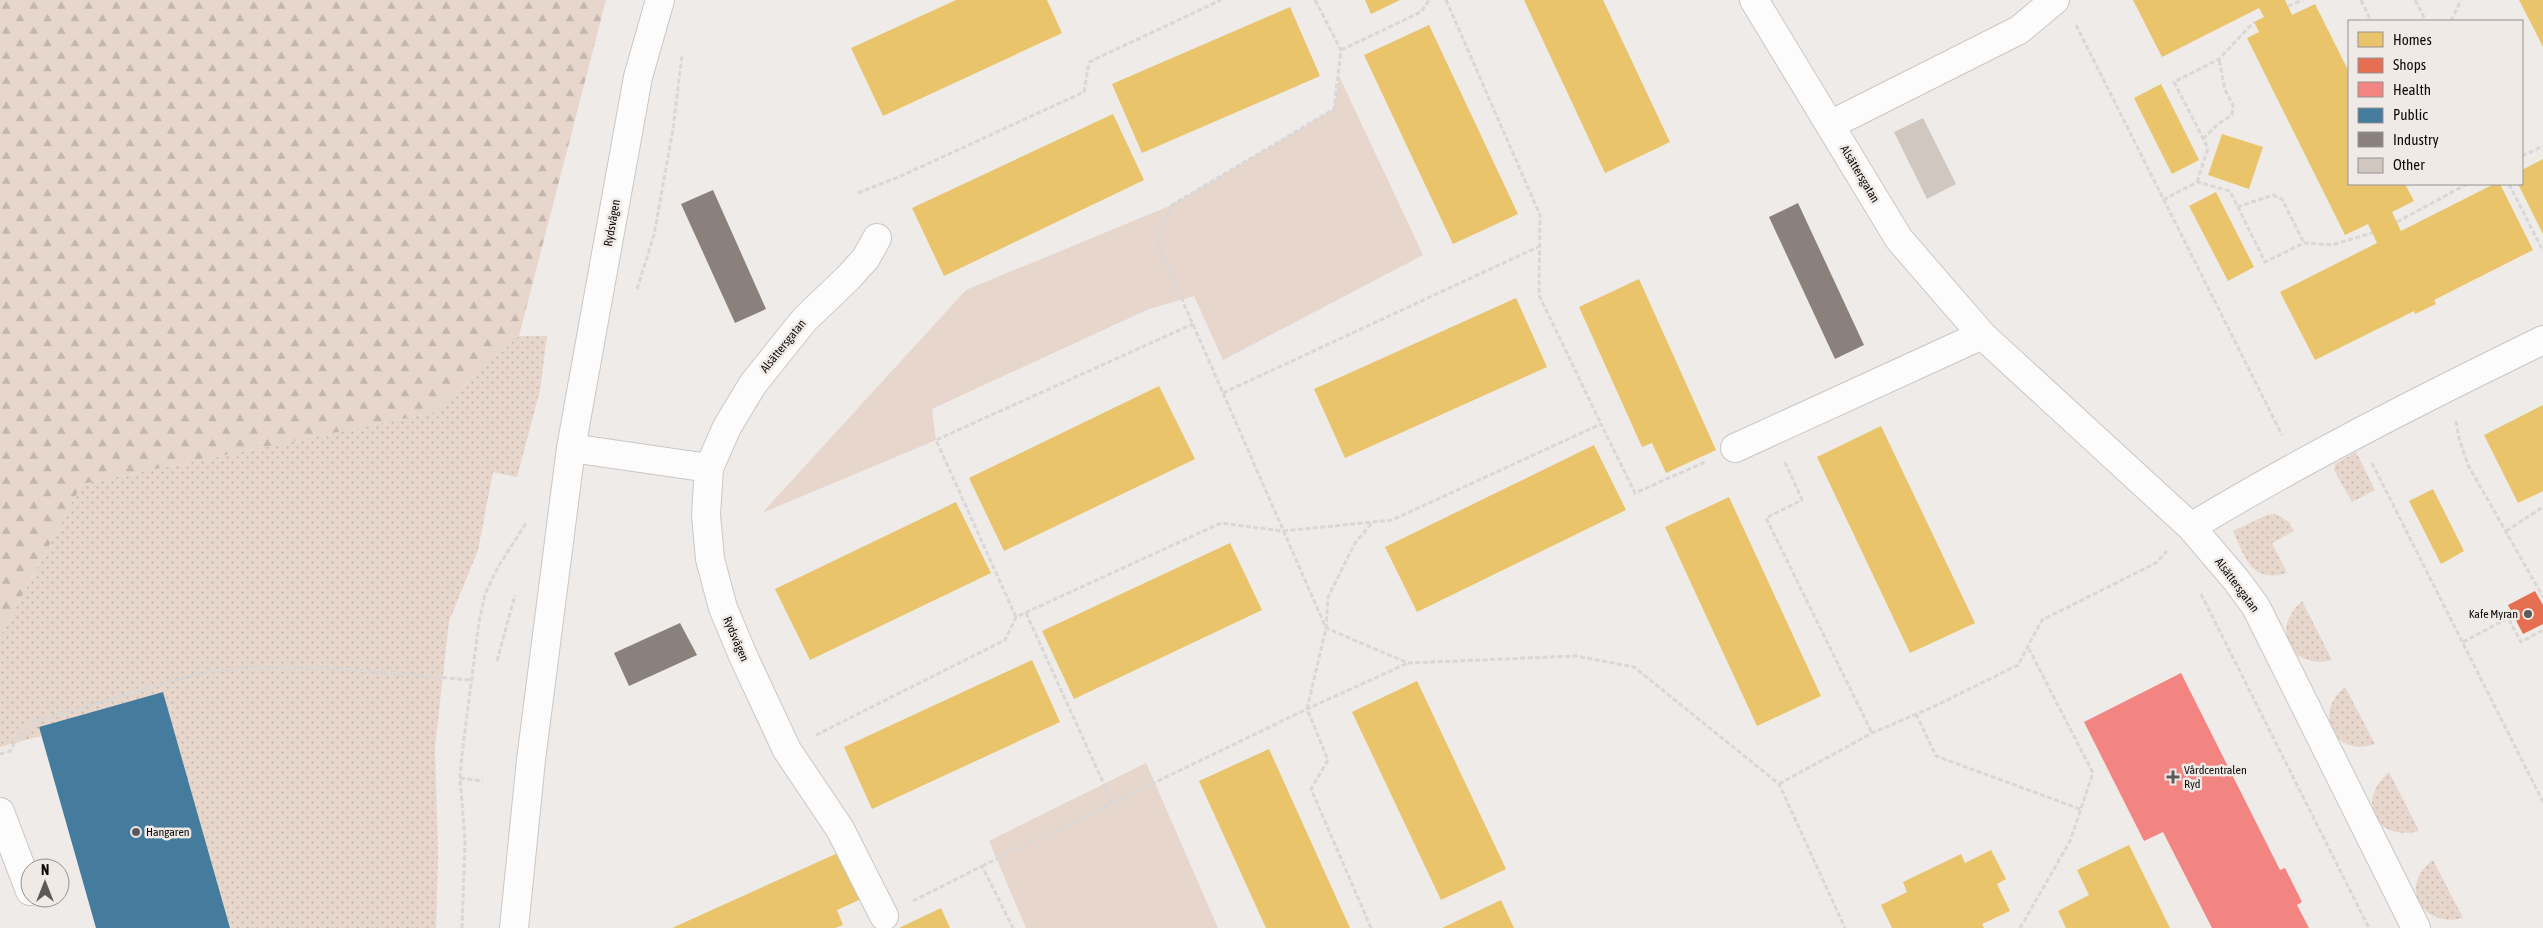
<svg xmlns="http://www.w3.org/2000/svg" width="2543" height="928" viewBox="0 0 2543 928" font-family="'Asap Condensed',sans-serif">
	<style>
		.grass { fill: url(#grass-dots) }
		.forest { fill: url(#forest-firs) }
		.park { fill: #e7d6cb }
		.homes { fill: #e9c46a }
		.shops { fill: #e76f51 }
		.health { fill: #f28482 }
		.public { fill: #457b9d }
		.industry { fill: #8a817c }
		.building { fill: #d1c7c1 }
		.lines { fill: none; stroke-linecap: round; stroke-linejoin: round }
		.minor-casing { stroke: #cac7c6; stroke-width: 30 }
		.path { stroke: #d9d7d7; stroke-width: 3; stroke-dasharray: 5 2.5; stroke-linecap: butt }
		.minor { stroke: #fcfcfc; stroke-width: 28 }
		.poi-dot { fill: #5c5a59; stroke: #f0eae7; stroke-width: 2 }
		.labels { text-anchor: middle; dominant-baseline: central; stroke-width: 5; stroke-linejoin: round; paint-order: stroke }
		.street-label { font-size: 12px; fill: #0e0c0b; stroke: #f0eae7 }
		.poi-label { font-size: 12px; fill: #0e0c0b; stroke: #f0eae7; text-anchor: start }
	</style>
	<defs>
		<pattern id="grass-dots" width="8" height="8" patternUnits="userSpaceOnUse" patternTransform="scale(1.25)"><rect width="8" height="8" fill="#e7d6cb"/><path d="M2 2h.1M6 6h.1" fill="none" stroke="#c5b6ad" stroke-width="1.8" stroke-linecap="round"/></pattern>
		<pattern id="forest-firs" width="22" height="20" patternUnits="userSpaceOnUse" patternTransform="scale(1.25)"><rect width="22" height="20" fill="#e7d6cb"/><path d="M5 1l3.5 6h-7zM16 11l3.5 6h-7z" fill="#c5b6ad"/></pattern>
	</defs>
	<rect width="100%" height="100%" fill="#eeebe9"/>
	<path class="grass" d="M 519,336 L 547,336 L 540,390 L 517,477 L 493,472 L 478,550 L 449,621 L 435,747 L 438,855 L 436,928 L 230,928 L 163,692 L 39,727 L 41,736 L 0,747 L 0,637 L 82,484 L 432,413 Z
		M 2356,452 L 2375,490 L 2352,502 L 2334,470 L 2335,464 Z
		M 2276,514 L 2289,522 L 2294,531 L 2272,543 L 2287,573 C 2251,584 2245,557 2233,531 L 2267,515 Z
		M 2302,601 L 2332,660 C 2290,670 2270,629 2302,601 Z
		M 2345,687 L 2375,744 C 2334,758 2312,713 2345,687 Z
		M 2389,772 L 2419,831 C 2376,842 2355,801 2389,772 Z
		M 2433,860 L 2463,918 C 2421,928 2398,886 2433,860 Z"/>
	<path class="forest" d="M 0,0 L 606,0 L 519,336 L 432,413 L 82,484 L 0,637 Z"/>
	<path class="park" d="M 1339,76 L 1423,255 L 1223,360 L 1194,296 L 1149,309 L 932,409 L 936,440 L 762,513 L 966,290 L 1172,205 L 1334,109 Z
		M 1146,763 L 1218,928 L 1026,928 L 989,841 Z"/>
	<path class="homes" d="M 956,0 L 1047,0 L 1062,33 L 883,116 L 851,48 Z
		M 1365,0 L 1400,0 L 1371,14 Z
		M 1524,0 L 1603,0 L 1670,142 L 1605,173 Z
		M 2133,0 L 2285,0 L 2292,15 L 2315,4 L 2349,72 L 2349,184 L 2405,184 L 2414,201 L 2392,212 L 2401,231 L 2494,184 L 2500,184 L 2533,250 L 2434,300 L 2436,304 L 2415,314 L 2414,311 L 2315,360 L 2280,292 L 2377,243 L 2368,224 L 2345,235 L 2247,38 L 2259,32 L 2254,22 L 2264,17 L 2259,8 L 2162,57 Z
		M 2519,0 L 2543,0 L 2543,47 L 2534,29 Z
		M 1290,7 L 1320,76 L 1142,153 L 1112,84 Z
		M 1429,25 L 1518,214 L 1453,244 L 1364,55 Z
		M 2161,84 L 2199,160 L 2172,174 L 2134,98 Z
		M 1113,114 L 1144,180 L 944,276 L 912,208 Z
		M 2222,134 L 2263,147 L 2249,189 L 2208,175 Z
		M 2543,159 L 2543,234 L 2518,184 L 2522,184 L 2522,170 Z
		M 2216,192 L 2254,267 L 2228,281 L 2189,206 Z
		M 1639,279 L 1716,450 L 1666,473 L 1652,443 L 1642,447 L 1579,307 Z
		M 1516,298 L 1547,367 L 1345,458 L 1314,389 Z
		M 1159,386 L 1195,459 L 1004,551 L 969,478 Z
		M 2543,405 L 2543,491 L 2518,503 L 2484,435 Z
		M 1881,426 L 1975,623 L 1910,653 L 1817,457 Z
		M 1594,445 L 1626,510 L 1417,612 L 1385,547 Z
		M 2433,489 L 2464,551 L 2441,564 L 2409,501 Z
		M 1729,497 L 1821,696 L 1757,726 L 1665,527 Z
		M 956,502 L 991,573 L 810,660 L 775,589 Z
		M 1230,543 L 1262,610 L 1074,699 L 1042,631 Z
		M 1032,660 L 1060,722 L 872,809 L 844,747 Z
		M 1417,681 L 1506,869 L 1441,900 L 1352,712 Z
		M 1269,749 L 1350,928 L 1266,928 L 1199,781 Z
		M 2129,845 L 2170,928 L 2066,928 L 2058,911 L 2089,895 L 2077,870 Z
		M 1991,850 L 2006,879 L 1997,884 L 2010,911 L 1982,924 L 1984,928 L 1892,928 L 1881,905 L 1907,892 L 1903,882 L 1961,854 L 1965,863 Z
		M 840,852 L 861,899 L 837,910 L 843,925 L 835,928 L 672,928 Z
		M 1501,900 L 1514,928 L 1442,928 Z
		M 941,908 L 950,928 L 899,928 Z"/>
	<path class="shops" d="M 2535,591 L 2543,605 L 2543,624 L 2523,634 L 2508,605 Z"/>
	<path class="health" d="M 2181,673 L 2280,870 L 2285,868 L 2302,902 L 2297,905 L 2309,928 L 2212,928 L 2163,832 L 2144,841 L 2084,722 Z"/>
	<path class="public" d="M 163,692 L 230,928 L 96,928 L 39,727 Z"/>
	<path class="industry" d="M 713,190 L 766,309 L 735,323 L 681,204 Z
		M 1798,203 L 1864,345 L 1835,359 L 1769,217 Z
		M 680,623 L 697,655 L 629,686 L 614,653 Z"/>
	<path class="building" d="M 1923,118 L 1956,184 L 1927,199 L 1894,132 Z"/>
	<g class="lines">
		<g class="minor-casing">
			<path id="minor" d="M 1754,0 L 1899,239 L 1982,335 L 2191,527 L 2237,581 L 2256,607 L 2416,928
				M 1830,125 L 2019,30 L 2055,0
				M 877,238 L 866,258 L 848,278 L 805,319 L 753,384 L 727,427 L 709,468 L 706,515 L 710,559 L 723,608 L 744,658 L 787,750 L 840,829 L 884,916
				M 571,448 L 709,468
				M 1735,448 L 1982,335
				M 2191,527 C 2305,458 2424,398 2543,340
				M 0,812 L 30,891
				M 514,928 L 531,760 L 571,448 L 638,77 L 660,0"/>
		</g>
		<path class="path" d="M 1315,0 L 1341,50 L 1334,109 L 1172,205 L 1156,240 L 1326,628 L 1408,663 L 1576,656 L 1634,667 L 1779,784 L 1845,928
			M 1446,0 L 1540,215 L 1539,295 L 1601,424
			M 2361,0 L 2371,21
			M 2415,0 L 2426,21
			M 2288,6 L 2303,0
			M 2451,21 L 2461,0
			M 2076,25 L 2282,435
			M 1341,50 L 1421,12 L 1429,0
			M 2203,139 L 2218,124 L 2232,115 L 2233,105 L 2225,90 L 2219,59
			M 2522,156 L 2543,146
			M 2197,182 L 2208,148 L 2174,82 L 2219,59 L 2254,22
			M 2509,184 L 2543,251
			M 858,193 L 901,176 L 1084,92 L 1089,62 L 1221,0
			M 2163,200 L 2197,182 L 2230,191 L 2265,262 L 2304,243 L 2332,245 L 2372,233
			M 2237,207 L 2273,195 L 2282,199 L 2304,243
			M 2397,222 L 2467,184
			M 637,289 L 654,235 L 673,129 L 682,55
			M 1223,393 L 1540,246
			M 2456,421 L 2459,438 L 2468,465 L 2543,597
			M 1785,462 L 1802,500 L 1766,518 L 1872,733
			M 2372,463 L 2543,802
			M 2506,531 L 2543,507
			M 2201,594 L 2369,928
			M 1026,613 L 1112,802
			M 1016,617 L 936,440 L 1193,324
			M 2463,642 L 2508,618 L 2521,642 L 2543,630
			M 497,661 L 515,595
			M 1916,714 L 1936,756 L 2080,809
			M 816,735 L 1005,640 L 1016,617 L 1221,523 L 1282,531 L 1392,520 L 1601,424 L 1635,493 L 1705,462
			M 0,754 L 10,751 L 18,736 L 35,721 L 205,672 L 253,667 L 343,669 L 470,680
			M 460,778 L 483,781
			M 1779,784 L 1872,733 L 1935,706 L 2018,665 L 2042,620 L 2156,563 L 2167,551
			M 982,866 L 1307,709 L 1408,663
			M 913,901 L 982,866 L 1013,928
			M 462,928 L 465,840 L 460,778 L 462,754 L 479,622 L 485,594 L 498,567 L 526,523
			M 1371,928 L 1311,789 L 1328,760 L 1307,709 L 1326,628 L 1328,597 L 1355,543 L 1372,523
			M 2020,928 L 2070,841 L 2093,773 L 2029,649"/>
		<use href="#minor" class="minor"/>
	</g>
	<g class="poi-dot">
		<circle cx="2528" cy="614" r="5"/>
		<path d="M2170.5 769.5h5v5h5v5h-5v5h-5v-5h-5v-5h5z"/>
		<circle cx="136" cy="832" r="5"/>
	</g>
	<g class="labels">
		<g class="street-label">
			<text transform="translate(1860 174) rotate(59)">Alsättersgatan</text>
			<text transform="translate(612 223) rotate(-80)">Rydsvägen</text>
			<text transform="translate(783 346) rotate(-51)">Alsättersgatan</text>
			<text transform="translate(2237 585) rotate(53)">Alsättersgatan</text>
			<text transform="translate(736 639) rotate(67)">Rydsvägen</text>
		</g>
		<g class="poi-label">
			<text x="2518" y="614" text-anchor="end">Kafe Myran</text>
			<text x="2184" y="770">Vårdcentralen<tspan x="2184" dy="14">Ryd</tspan></text>
			<text x="146" y="832">Hangaren</text>
		</g>
	</g>
	<rect x="2348" y="20" width="175" height="165" fill="#f0eae7" stroke="#96918f"/>
	<rect x="2358" y="32" width="25" height="15" fill="#e9c46a" stroke="#96918f"/>
	<text x="2393" y="45" font-size="15" fill="#0e0c0b">Homes</text>
	<rect x="2358" y="58" width="25" height="15" fill="#e76f51" stroke="#96918f"/>
	<text x="2393" y="70" font-size="15" fill="#0e0c0b">Shops</text>
	<rect x="2358" y="82" width="25" height="15" fill="#f28482" stroke="#96918f"/>
	<text x="2393" y="95" font-size="15" fill="#0e0c0b">Health</text>
	<rect x="2358" y="108" width="25" height="15" fill="#457b9d" stroke="#96918f"/>
	<text x="2393" y="120" font-size="15" fill="#0e0c0b">Public</text>
	<rect x="2358" y="132" width="25" height="15" fill="#8a817c" stroke="#96918f"/>
	<text x="2393" y="145" font-size="15" fill="#0e0c0b">Industry</text>
	<rect x="2358" y="158" width="25" height="15" fill="#d1c7c1" stroke="#96918f"/>
	<text x="2393" y="170" font-size="15" fill="#0e0c0b">Other</text>
	<g transform="translate(45 883)"><circle r="24" fill="#f0eae7" stroke="#96918f"/>
	<path d="M0-4L9 19L0 12L-9 19Z" fill="#5c5a59"/>
	<text y="-8" font-size="14" font-weight="bold" text-anchor="middle" fill="#0e0c0b">N</text>
	</g>
</svg>
